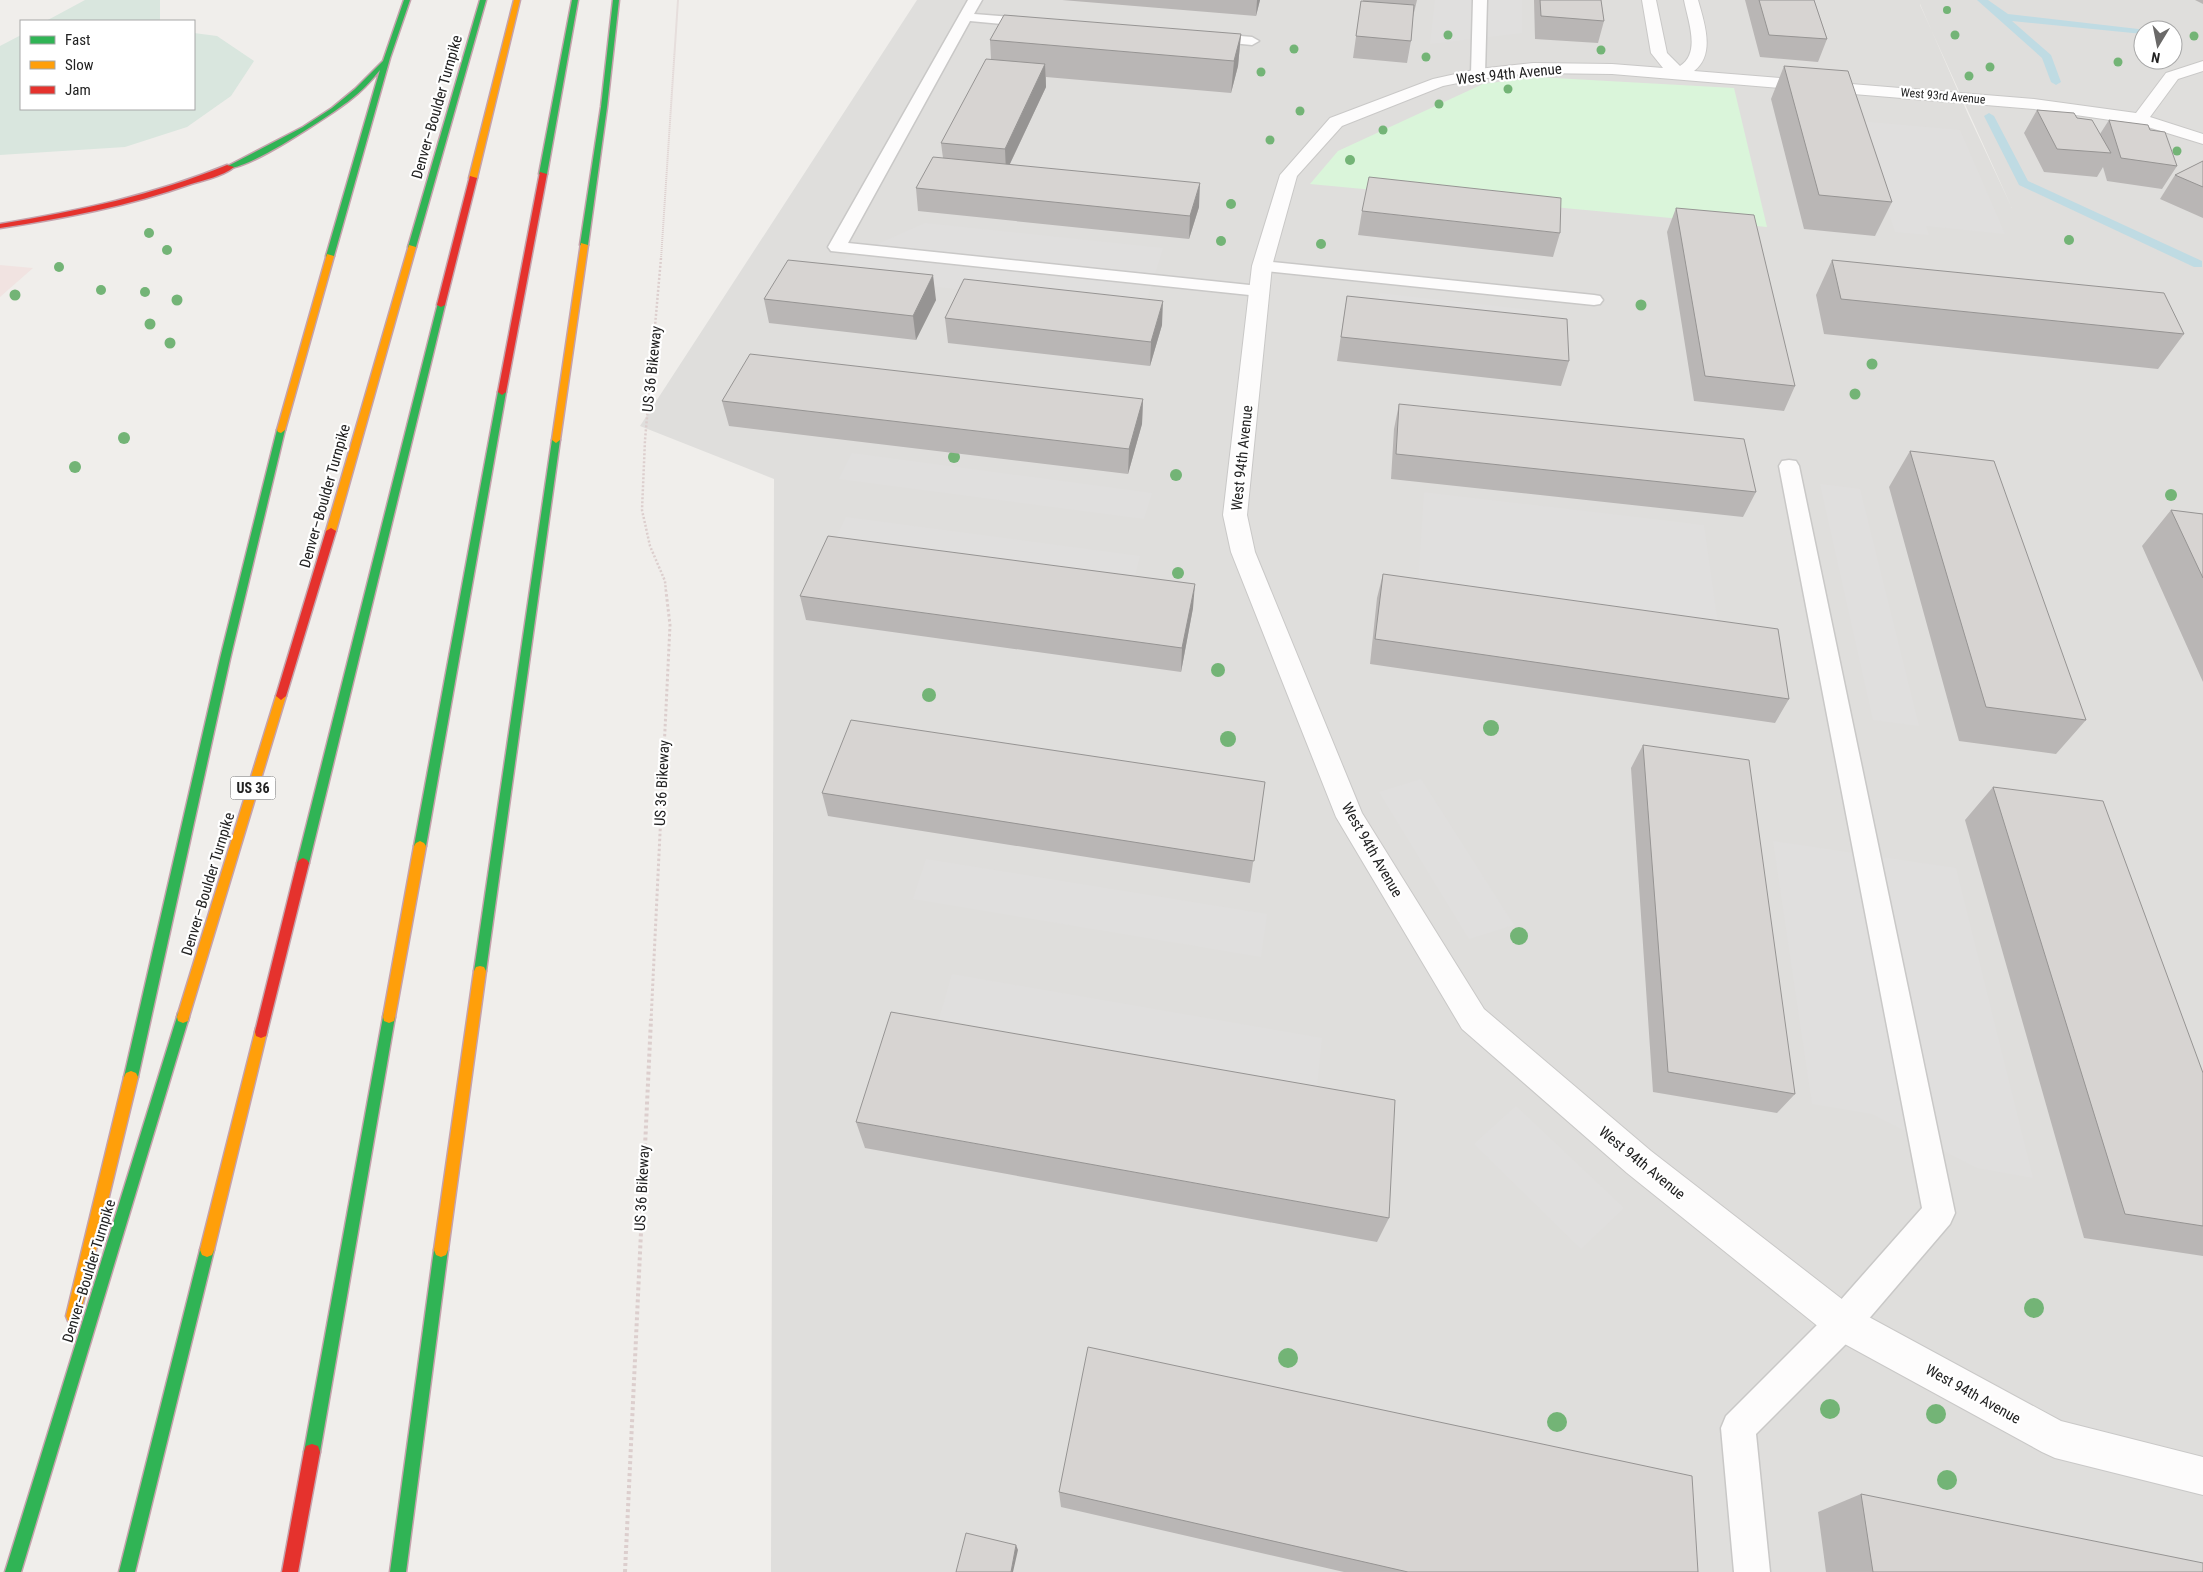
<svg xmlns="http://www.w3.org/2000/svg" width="2203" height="1572" viewBox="0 0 2203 1572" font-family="'Roboto Condensed',sans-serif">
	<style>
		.residential { fill: #dfdedc; fill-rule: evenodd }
		.commercial { fill: #f1e3e1 }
		.wetland { fill: #d9e6de }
		.park { fill: #daf5da }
		.parking { fill: #e0dfde }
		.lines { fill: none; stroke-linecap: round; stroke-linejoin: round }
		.stream { fill: #bfdbe3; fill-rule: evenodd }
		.lane-casing { stroke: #c9c8c7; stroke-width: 3 }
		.street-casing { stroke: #c9c8c7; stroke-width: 2 }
		.fast-casing { stroke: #c5a2ac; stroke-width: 3 }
		.slow-casing { stroke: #c5a2ac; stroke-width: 3 }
		.jam-casing { stroke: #c5a2ac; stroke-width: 3 }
		.path-far3 { stroke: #dccecd; stroke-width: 2; stroke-dasharray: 1 1; stroke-linecap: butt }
		.path-far2 { stroke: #dccecd; stroke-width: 2.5; stroke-dasharray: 2 2; stroke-linecap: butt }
		.path-far1 { stroke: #dccecd; stroke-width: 3; stroke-dasharray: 2.5 2.5; stroke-linecap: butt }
		.path { stroke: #dccecd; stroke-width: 4; stroke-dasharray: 3 3; stroke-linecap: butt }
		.lane { fill: #fdfcfc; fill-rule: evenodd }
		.street { fill: #fdfcfc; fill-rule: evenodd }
		.fast { fill: #30b455; fill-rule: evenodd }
		.slow { fill: #ff9f0a; fill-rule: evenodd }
		.jam { fill: #e5322d; fill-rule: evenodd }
		.tree { fill: #73b476 }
		.wall { fill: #b9b6b5 }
		.shaded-wall { fill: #969493 }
		.building { fill: #d7d4d2; stroke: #969493 }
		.labels { text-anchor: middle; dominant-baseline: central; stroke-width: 4.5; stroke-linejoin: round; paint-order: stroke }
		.far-street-label { font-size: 12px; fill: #222; stroke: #fff }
		.shield { fill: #fff; stroke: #646464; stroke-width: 1 }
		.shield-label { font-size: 14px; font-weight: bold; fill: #222 }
		.street-label { font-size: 15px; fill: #222; stroke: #fff }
	</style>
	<rect width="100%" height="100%" fill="#f0eeeb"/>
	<path class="residential" d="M 917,0 L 2203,0 L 2203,1572 L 771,1572 L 774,479 L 640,426 ZM 1920,4 L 1920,5 L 2012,208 L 1968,114 ZM 2143,30 L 2173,30 L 2173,60 L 2143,60 Z"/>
	<path class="commercial" d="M 0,265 L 33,268 L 0,297 Z"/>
	<path class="wetland" d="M 85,0 L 160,0 L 160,21 L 46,21 Z
		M 194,33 L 217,36 L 254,61 L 231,96 L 187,127 L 125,147 L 0,155 L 0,46 L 21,35 L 21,109 L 194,109 Z"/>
	<path class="park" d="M 1536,77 L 1734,88 L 1767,227 L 1310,184 L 1338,151 L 1483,84 Z"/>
	<path class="parking" d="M 1435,0 L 1522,0 L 1522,33 L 1430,44 Z
		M 1858,121 L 1960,130 L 2005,234 L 1926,226 L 1929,235 L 1895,232 Z
		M 925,223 L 1163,248 L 1144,310 L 812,273 Z
		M 1379,293 L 1541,311 L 1542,329 L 1378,311 Z
		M 852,453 L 1152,493 L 1144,519 L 839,479 Z
		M 1820,484 L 1860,489 L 1919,726 L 1873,720 Z
		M 1424,492 L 1704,525 L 1718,624 L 1418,586 Z
		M 846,517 L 1140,556 L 1132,587 L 832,546 Z
		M 1421,779 L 1514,925 L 1469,939 L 1379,792 Z
		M 1773,841 L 1956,868 L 2033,1178 L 1977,1168 L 1872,1114 L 1812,1104 Z
		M 926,859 L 1267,914 L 1261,957 L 913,899 Z
		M 952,974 L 1322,1038 L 1317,1087 L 939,1019 Z
		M 1516,1106 L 1624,1208 L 1581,1249 L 1474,1144 Z"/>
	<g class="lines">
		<path class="stream" d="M 1977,0 L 1988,0 L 2008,14 L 2147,30 L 2143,30 L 2143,34 L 2012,21 L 2051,55 L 2061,82 L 2056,85 L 2051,82 L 2042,58 Z
			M 1989,113 L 1994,116 L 2028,181 L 2202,261 L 2202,267 L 2194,267 L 2019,185 L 1984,116 Z"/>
		<g class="lane-casing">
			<path id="lane" d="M 968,0 L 982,0 L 974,14 L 1035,19 L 1042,23 L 1035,27 L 970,21 L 848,243 L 1259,286 L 1265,287 L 1268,291 L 1265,295 L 1259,296 L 831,251 L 828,247 Z
				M 1473,0 L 1487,0 L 1485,74 L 1478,78 L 1471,74 Z
				M 1207,33 L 1252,37 L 1259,41 L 1252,45 L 1202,40 L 1200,37 L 1202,34 Z
				M 1262,261 L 1594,295 L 1600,296 L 1603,300 L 1600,304 L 1594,305 L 1256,270 L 1253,266 L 1256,262 Z
				M 1789,460 L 1796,461 L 1799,466 L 1955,1213 L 1950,1224 L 1855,1335 L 1756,1434 L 1770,1572 L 1734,1572 L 1721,1428 L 1726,1416 L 1831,1311 L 1922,1208 L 1779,466 L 1782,461 Z"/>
		</g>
		<g class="street-casing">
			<path id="street" d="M 1642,0 L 1656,0 L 1667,53 L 1680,66 C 1701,53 1688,21 1684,0 L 1698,0 C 1704,22 1716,54 1694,71 L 2034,99 L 2136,113 L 2166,73 L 2203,61 L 2203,71 L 2178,79 L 2150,117 L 2203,134 L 2203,144 L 2138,124 L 2034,109 L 1612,74 L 1533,73 L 1478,79 L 1443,86 L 1342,126 L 1297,176 L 1272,266 L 1247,515 L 1255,552 L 1362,813 L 1484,1009 L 1651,1151 L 1856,1310 L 2061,1421 L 2203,1457 L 2203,1495 L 2055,1458 L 2042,1452 L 1830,1336 L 1627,1173 L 1462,1029 L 1336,817 L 1231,552 L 1223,515 L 1252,266 L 1280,175 L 1330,118 L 1433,79 L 1478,69 L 1533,63 L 1612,64 L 1663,68 L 1651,53 Z"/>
		</g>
		<g class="fast-casing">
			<path id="fast" d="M 404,0 L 410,0 L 390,58 L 334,256 L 327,258 L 326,256 L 380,70 C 371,81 362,91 350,100 C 335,112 240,176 226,167 L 303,127 L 332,108 L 355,89 L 383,61 Z
				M 480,0 L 486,0 L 416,247 L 409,249 L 408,247 Z
				M 572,0 L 578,0 L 547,174 L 543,176 L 539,174 Z
				M 613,0 L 619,0 L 607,107 L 588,245 L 584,247 L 580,245 L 601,107 Z
				M 438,303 L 445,305 L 309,863 L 307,866 L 303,868 L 299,866 L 297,863 Z
				M 502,389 L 506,392 L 426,846 L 424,849 L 416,849 L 414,846 L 498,392 Z
				M 281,427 L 285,430 L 230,659 L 138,1077 L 136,1081 L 131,1083 L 126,1081 L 124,1077 L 220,659 L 277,430 Z
				M 556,437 L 560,440 L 486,971 L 484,975 L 480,976 L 476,975 L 474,971 L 552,440 Z
				M 183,1011 L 188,1013 L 189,1017 L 21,1572 L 5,1572 L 177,1017 L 178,1013 Z
				M 389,1011 L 394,1013 L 395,1017 L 320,1452 L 318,1458 L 312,1460 L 306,1458 L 304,1452 L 383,1017 L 384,1013 Z
				M 207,1243 L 212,1245 L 214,1250 L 135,1572 L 119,1572 L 200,1250 L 202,1245 Z
				M 441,1243 L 446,1245 L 448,1250 L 406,1572 L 390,1572 L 434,1250 L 436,1245 Z"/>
		</g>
		<g class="slow-casing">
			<path id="slow" d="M 514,0 L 520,0 L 477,178 L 473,180 L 469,178 Z
				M 581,243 L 588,245 L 560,440 L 556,443 L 552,440 Z
				M 409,245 L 416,247 L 336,531 L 334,533 L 328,533 L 326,531 Z
				M 327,254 L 334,256 L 285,430 L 281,433 L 278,432 L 277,430 Z
				M 281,692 L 286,696 L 189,1017 L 188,1021 L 183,1023 L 178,1021 L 177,1017 L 276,696 Z
				M 420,841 L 424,843 L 426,846 L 395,1017 L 394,1021 L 389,1023 L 384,1021 L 383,1017 L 414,846 L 416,843 Z
				M 480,966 L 484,967 L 486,971 L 448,1250 L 446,1255 L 441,1257 L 436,1255 L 434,1250 L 474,971 L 476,967 Z
				M 261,1026 L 266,1028 L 267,1032 L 214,1250 L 212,1255 L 207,1257 L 202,1255 L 200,1250 L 255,1032 L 256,1028 Z
				M 131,1071 L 136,1073 L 138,1077 L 80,1316 L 78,1321 L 73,1323 L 68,1321 L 66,1316 L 124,1077 L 126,1073 Z"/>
		</g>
		<g class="jam-casing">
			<path id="jam" d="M 227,165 L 234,167 C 223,176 204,180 191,184 C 129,206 65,218 0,228 L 0,224 C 78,211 154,195 227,165 Z
				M 540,172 L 547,174 L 506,392 L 502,395 L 498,392 Z
				M 470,176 L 477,178 L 445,305 L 441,307 L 437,305 Z
				M 331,528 L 336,531 L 286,696 L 281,700 L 276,696 L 326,531 Z
				M 303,858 L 307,860 L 309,863 L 267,1032 L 266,1036 L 261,1038 L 256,1036 L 255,1032 L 297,863 L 299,860 Z
				M 312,1444 L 318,1446 L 320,1452 L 298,1572 L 282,1572 L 304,1452 L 306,1446 Z"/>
		</g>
		<path class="path-far3" d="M 661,259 L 678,0"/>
		<path class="path-far2" d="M 661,258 L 645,440 L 642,510 L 650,546 L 665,581 L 666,592"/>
		<path class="path-far1" d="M 651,1021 L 670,625 L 666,591"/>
		<path class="path" d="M 625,1572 L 651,1019"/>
		<use href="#lane" class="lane"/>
		<use href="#street" class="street"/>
		<use href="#fast" class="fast"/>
		<use href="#slow" class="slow"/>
		<use href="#jam" class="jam"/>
	</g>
	<g class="tree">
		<circle cx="1947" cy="10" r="4"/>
		<circle cx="1448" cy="35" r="4.5"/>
		<circle cx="1955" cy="35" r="4.5"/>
		<circle cx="2194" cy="36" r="4.5"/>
		<circle cx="1294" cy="49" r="4.5"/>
		<circle cx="1601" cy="50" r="4.5"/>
		<circle cx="1426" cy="57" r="4.5"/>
		<circle cx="2118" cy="62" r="4.5"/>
		<circle cx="1990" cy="67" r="4.5"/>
		<circle cx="1261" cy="72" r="4.5"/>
		<circle cx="1969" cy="76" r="4.5"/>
		<circle cx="1508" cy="89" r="4.5"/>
		<circle cx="1439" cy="104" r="4.5"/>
		<circle cx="1300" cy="111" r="4.5"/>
		<circle cx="1383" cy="130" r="4.5"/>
		<circle cx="1270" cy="140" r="4.5"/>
		<circle cx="2177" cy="151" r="4.5"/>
		<circle cx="1350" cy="160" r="5"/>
		<circle cx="1231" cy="204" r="5"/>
		<circle cx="149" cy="233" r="5"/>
		<circle cx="2069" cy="240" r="5"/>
		<circle cx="1221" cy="241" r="5"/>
		<circle cx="1321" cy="244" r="5"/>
		<circle cx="167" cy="250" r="5"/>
		<circle cx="59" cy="267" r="5"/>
		<circle cx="101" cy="290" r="5"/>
		<circle cx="145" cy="292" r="5"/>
		<circle cx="15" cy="295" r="5.5"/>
		<circle cx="177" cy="300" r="5.5"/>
		<circle cx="1641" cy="305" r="5.5"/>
		<circle cx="150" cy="324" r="5.5"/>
		<circle cx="170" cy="343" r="5.5"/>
		<circle cx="1872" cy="364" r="5.5"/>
		<circle cx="1855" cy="394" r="5.5"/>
		<circle cx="124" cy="438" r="6"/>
		<circle cx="954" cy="457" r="6"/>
		<circle cx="75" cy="467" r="6"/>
		<circle cx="1176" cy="475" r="6"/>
		<circle cx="2171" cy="495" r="6"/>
		<circle cx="1178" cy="573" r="6"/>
		<circle cx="1218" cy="670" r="7"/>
		<circle cx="929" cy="695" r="7"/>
		<circle cx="1491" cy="728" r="8"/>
		<circle cx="1228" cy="739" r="8"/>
		<circle cx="1519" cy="936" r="9"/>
		<circle cx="2034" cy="1308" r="10"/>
		<circle cx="1288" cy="1358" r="10"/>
		<circle cx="1830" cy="1409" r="10"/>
		<circle cx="1936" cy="1414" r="10"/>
		<circle cx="1557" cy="1422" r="10"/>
		<circle cx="1947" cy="1480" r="10"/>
	</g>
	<path class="wall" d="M 1062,0 L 1260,0 L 1256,16 Z
		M 1363,0 L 1417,0 L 1413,17 L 1411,41 L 1407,63 L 1353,58 L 1361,1 L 1363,1 Z
		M 1534,0 L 1601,0 L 1604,21 L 1598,43 L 1535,39 Z
		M 1745,0 L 1814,0 L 1827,39 L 1818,62 L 1760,57 Z
		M 2195,0 L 2203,0 L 2203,4 Z
		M 1241,34 L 1238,66 L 1231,93 L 1046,77 L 1046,87 L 1010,164 L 1199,207 L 1189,239 L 918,211 L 916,188 L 943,158 L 941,143 L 991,59 L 990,40 Z
		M 1784,66 L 1892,202 L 1875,236 L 1804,229 L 1771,99 Z
		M 2037,110 L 2077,118 L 2100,134 L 2109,120 L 2150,130 L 2177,166 L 2162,189 L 2107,181 L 2103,167 L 2097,177 L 2044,172 L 2024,133 Z
		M 2203,161 L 2203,218 L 2160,199 L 2175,175 Z
		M 1676,208 L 1795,386 L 1784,411 L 1694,401 L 1667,232 Z
		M 1362,211 L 1560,233 L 1553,257 L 1358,235 Z
		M 1832,260 L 2184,334 L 2158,369 L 1824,334 L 1816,295 Z
		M 1347,296 L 1569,361 L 1561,386 L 1337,361 Z
		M 764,299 L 936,300 L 916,340 L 769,323 Z
		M 945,318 L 1162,325 L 1150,366 L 948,343 Z
		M 1143,399 L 1142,424 L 1128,474 L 729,426 L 722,401 Z
		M 1399,404 L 1756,492 L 1743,517 L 1391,479 L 1394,429 Z
		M 1910,451 L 2086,720 L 2056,754 L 1959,741 L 1889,487 Z
		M 2171,510 L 2203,514 L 2203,682 L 2142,546 Z
		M 1383,574 L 1789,699 L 1775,723 L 1370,664 L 1377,598 Z
		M 800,596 L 1193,608 L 1181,672 L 806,620 Z
		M 1643,745 L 1795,1094 L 1777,1113 L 1653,1092 L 1631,768 Z
		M 1265,782 L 1250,883 L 828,816 L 822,793 Z
		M 1993,787 L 2203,1073 L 2203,1256 L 2084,1238 L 1965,820 Z
		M 856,1122 L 1389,1218 L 1377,1242 L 865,1148 Z
		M 1059,1492 L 1698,1572 L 1344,1572 L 1061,1507 Z
		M 1861,1494 L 2203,1572 L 1826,1572 L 1818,1512 Z"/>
	<path class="shaded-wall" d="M 1257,0 L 1260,0 L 1256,16 Z
		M 1241,34 L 1238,66 L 1231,93 L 1234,61 Z
		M 1045,64 L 1046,87 L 1006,172 L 1005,149 Z
		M 1200,183 L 1199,207 L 1189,239 L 1190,216 Z
		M 933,275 L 936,300 L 916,340 L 913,316 Z
		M 1163,301 L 1162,325 L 1150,366 L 1151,342 Z
		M 1143,399 L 1142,424 L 1128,474 L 1129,449 Z
		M 1195,584 L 1193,608 L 1181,672 L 1182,648 Z
		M 1016,1545 L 1018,1550 L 1013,1572 L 1011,1572 Z"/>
	<path class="building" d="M 1540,0 L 1601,0 L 1604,21 L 1541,16 Z
		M 1759,0 L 1814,0 L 1827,39 L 1769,35 Z
		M 1361,1 L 1414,5 L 1411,41 L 1356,36 Z
		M 1004,15 L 1241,34 L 1234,61 L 990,40 Z
		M 986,59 L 1045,64 L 1005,149 L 941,143 Z
		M 1784,66 L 1848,71 L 1892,202 L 1819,195 Z
		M 2037,110 L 2074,113 L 2077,118 L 2092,120 L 2111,153 L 2057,149 Z
		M 2109,120 L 2148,125 L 2150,130 L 2165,132 L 2177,166 L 2121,158 Z
		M 933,157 L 1200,183 L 1190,216 L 916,188 Z
		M 2203,161 L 2203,187 L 2175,175 Z
		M 1369,177 L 1561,198 L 1560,233 L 1362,211 Z
		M 1676,208 L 1754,215 L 1795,386 L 1705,376 Z
		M 788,260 L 933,275 L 913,316 L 764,299 Z
		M 1832,260 L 2164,293 L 2184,334 L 1841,299 Z
		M 964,279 L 1163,301 L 1151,342 L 945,318 Z
		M 1347,296 L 1567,319 L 1569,361 L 1341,337 Z
		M 750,354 L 1143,399 L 1129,449 L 722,401 Z
		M 1399,404 L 1744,439 L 1756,492 L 1396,454 Z
		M 1910,451 L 1994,461 L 2086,720 L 1986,707 Z
		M 2171,510 L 2203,514 L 2203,578 Z
		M 828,536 L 1195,584 L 1182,648 L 800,596 Z
		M 1383,574 L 1778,629 L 1789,699 L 1375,639 Z
		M 851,720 L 1265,782 L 1254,861 L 822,793 Z
		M 1643,745 L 1749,760 L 1795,1094 L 1668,1072 Z
		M 1993,787 L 2103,801 L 2203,1073 L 2203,1226 L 2125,1214 Z
		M 891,1012 L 1395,1100 L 1389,1218 L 856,1122 Z
		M 1088,1347 L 1692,1476 L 1698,1572 L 1408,1572 L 1059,1492 Z
		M 1861,1494 L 2203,1563 L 2203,1572 L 1873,1572 Z
		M 966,1533 L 1016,1545 L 1011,1572 L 956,1572 Z"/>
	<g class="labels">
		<g class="far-street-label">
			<text transform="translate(1943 96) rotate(5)">West 93rd Avenue</text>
		</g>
		<rect class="shield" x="230.5" y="776.5" width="45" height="23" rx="4"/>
		<g class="shield-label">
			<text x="253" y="788">US 36</text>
		</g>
		<g class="street-label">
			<text transform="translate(1509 74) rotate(-6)">West 94th Avenue</text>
			<text transform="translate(437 107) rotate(-74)">Denver–Boulder Turnpike</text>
			<text transform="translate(652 369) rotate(-84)">US 36 Bikeway</text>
			<text transform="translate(1242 458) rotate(-84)">West 94th Avenue</text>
			<text transform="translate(325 496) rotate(-74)">Denver–Boulder Turnpike</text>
			<text transform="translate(662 783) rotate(-87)">US 36 Bikeway</text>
			<text transform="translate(1372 850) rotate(60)">West 94th Avenue</text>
			<text transform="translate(208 884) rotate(-73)">Denver–Boulder Turnpike</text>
			<text transform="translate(1642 1163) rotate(39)">West 94th Avenue</text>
			<text transform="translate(642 1188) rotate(-87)">US 36 Bikeway</text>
			<text transform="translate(89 1271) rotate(-73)">Denver–Boulder Turnpike</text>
			<text transform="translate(1973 1394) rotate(29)">West 94th Avenue</text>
		</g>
	</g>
	<rect x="20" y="20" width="175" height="90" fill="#ffffff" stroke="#a7a7a7"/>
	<rect x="30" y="36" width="25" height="8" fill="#30b455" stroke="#a7a7a7"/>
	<text x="65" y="45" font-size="15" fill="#222222">Fast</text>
	<rect x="30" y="61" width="25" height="8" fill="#ff9f0a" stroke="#a7a7a7"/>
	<text x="65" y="70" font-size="15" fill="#222222">Slow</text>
	<rect x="30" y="86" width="25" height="8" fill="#e5322d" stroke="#a7a7a7"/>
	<text x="65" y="95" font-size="15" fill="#222222">Jam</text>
	<g transform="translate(2158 45) rotate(190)"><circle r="24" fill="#ffffff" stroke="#a7a7a7"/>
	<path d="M0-4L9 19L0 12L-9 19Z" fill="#6a6968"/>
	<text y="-8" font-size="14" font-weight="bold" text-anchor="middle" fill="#222222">N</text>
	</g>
</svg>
